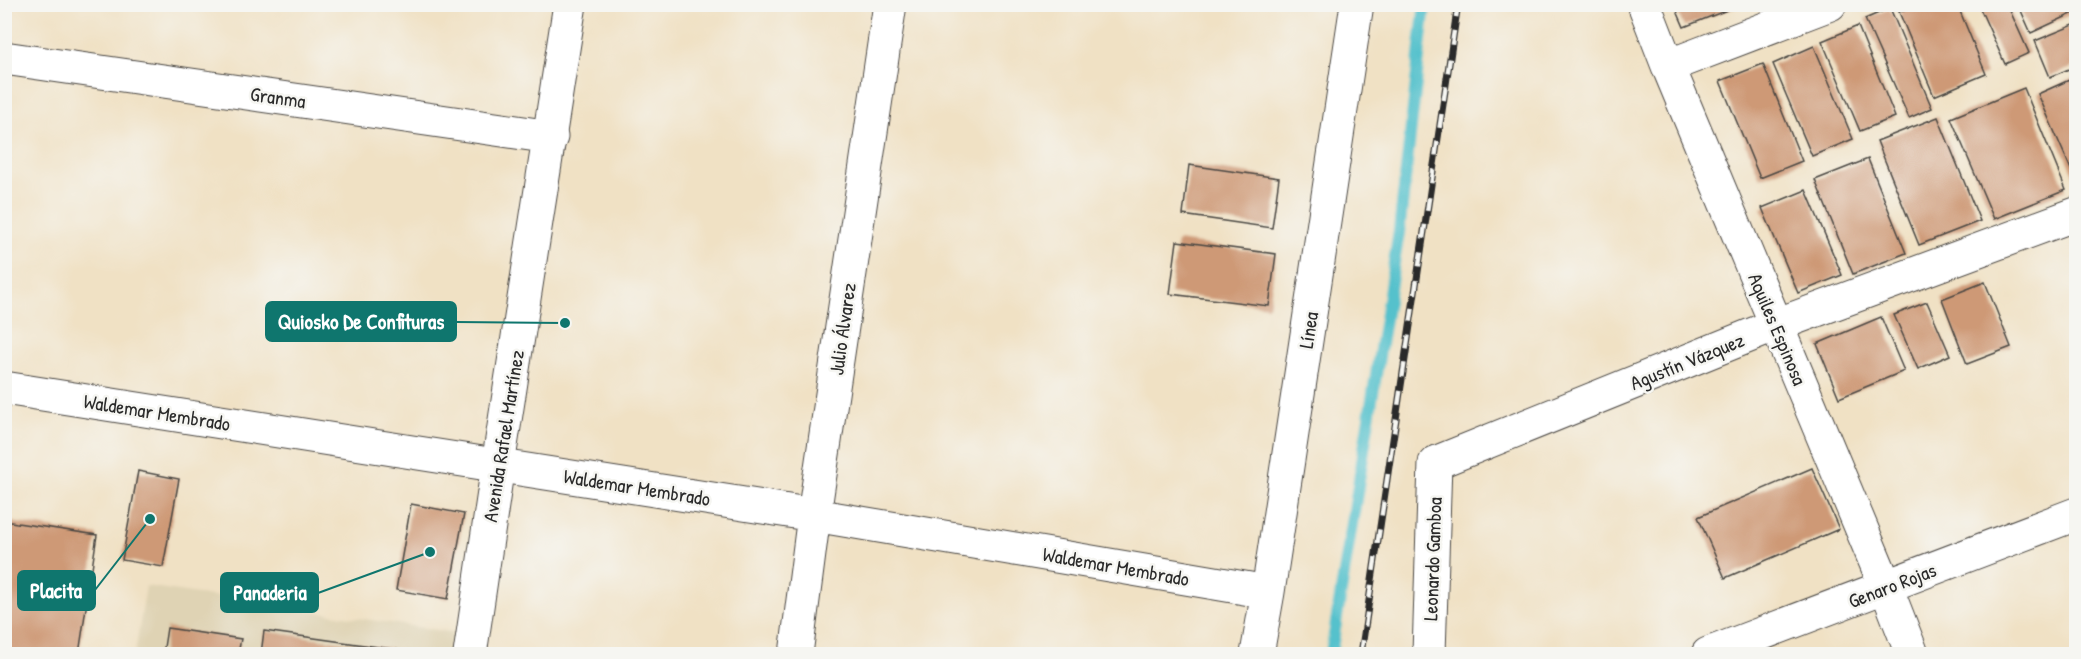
<svg xmlns="http://www.w3.org/2000/svg" width="2081" height="659" viewBox="0 0 2081 659" font-family="'Patrick Hand',sans-serif">
	<style>
		.built { fill: #dfd3b4 }
		.lines { fill: none; stroke-linecap: round; stroke-linejoin: round }
		.stream { stroke: #54c1cc; stroke-width: 12 }
		.building { fill: #ce9976 }
		.minor-casing { stroke: #494642; stroke-width: 35 }
		.secondary-casing { stroke: #494642; stroke-width: 35 }
		.minor { stroke: #fff; stroke-width: 33 }
		.secondary { stroke: #fff; stroke-width: 33 }
		.rail-casing { stroke: #2b2b2b; stroke-width: 7 }
		.rail { stroke: #f6f6f2; stroke-width: 4.5; stroke-dasharray: 14; stroke-linecap: butt }
		.labels { text-anchor: middle; dominant-baseline: central; stroke-width: 5; stroke-linejoin: round; paint-order: stroke }
		.street-label { font-size: 20px; fill: #2b2b2b; stroke: #f6f6f2 }
		.leader { fill: none; stroke: #0f766e; stroke-width: 2 }
		.callout-dot { fill: #0f766e; stroke: #f6f6f2; stroke-width: 2 }
		.callout { fill: #0f766e; stroke: #0f766e; stroke-width: 2 }
		.callout-label { font-size: 21px; text-anchor: middle; font-weight: bold; fill: #fff }
	</style>
	<rect width="100%" height="100%" fill="#f6f6f2"/>
	<filter id="ink" filterUnits="userSpaceOnUse"><feTurbulence type="fractalNoise" baseFrequency=".0167" numOctaves="2"/><feDisplacementMap in="SourceGraphic" scale="12" xChannelSelector="R" yChannelSelector="G"/><feConvolveMatrix kernelMatrix="1 2 1 2 8 2 1 2 1" color-interpolation-filters="sRGB"/></filter>
	<filter id="wash" filterUnits="userSpaceOnUse"><feTurbulence type="fractalNoise" baseFrequency=".008" numOctaves="4" result="noise"/><feDisplacementMap in="SourceGraphic" scale="24" xChannelSelector="R" yChannelSelector="G"/><feGaussianBlur stdDeviation="1.35" result="paint"/><feColorMatrix in="noise" values="0 0 0 0 0 0 0 0 0 0 0 0 0 0 0 0 0 1.4 0 .05"/><feComposite in="paint" operator="in"/></filter>
	<g filter="url(#wash)">
		<rect width="100%" height="100%" fill="#f0e1c4"/>
		<path class="built" d="M 146,586 L 457,633 L 454,654 L 135,654 Z"/>
		<g class="lines">
			<path class="stream" d="M 1331,654 L 1399,232 L 1425,4"/>
		</g>
		<g id="blocks">
			<path class="building" d="M 1674,4 L 1740,4 L 1740,5 L 1684,27 Z
				M 1917,4 L 1957,4 L 1986,74 L 1934,96 L 1899,12 Z
				M 1978,4 L 2007,4 L 2029,53 L 2005,64 Z
				M 2018,4 L 2076,4 L 2076,12 L 2031,33 Z
				M 1890,8 L 1932,108 L 1909,118 L 1865,19 Z
				M 2076,24 L 2076,66 L 2050,77 L 2035,41 Z
				M 1858,26 L 1895,117 L 1860,131 L 1822,41 Z
				M 1814,46 L 1853,139 L 1812,156 L 1773,64 Z
				M 1763,64 L 1802,161 L 1760,178 L 1720,81 Z
				M 2076,77 L 2076,181 L 2038,94 Z
				M 2024,88 L 2066,190 L 1994,219 L 1951,118 Z
				M 1938,117 L 1980,221 L 1919,245 L 1877,141 Z
				M 1868,159 L 1906,253 L 1853,274 L 1815,180 Z
				M 1189,165 L 1279,178 L 1272,228 L 1183,215 Z
				M 1806,190 L 1842,275 L 1798,293 L 1762,208 Z
				M 1177,241 L 1276,254 L 1269,306 L 1170,294 Z
				M 1985,282 L 2011,347 L 1967,364 L 1942,299 Z
				M 1927,302 L 1950,355 L 1918,369 L 1894,315 Z
				M 1881,317 L 1904,371 L 1839,398 L 1817,344 Z
				M 1812,468 L 1839,529 L 1725,578 L 1698,517 Z
				M 138,471 L 179,479 L 163,567 L 122,560 Z
				M 411,504 L 464,514 L 448,599 L 396,590 Z
				M 4,521 L 97,535 L 79,654 L 4,654 Z
				M 167,628 L 241,639 L 238,654 L 163,654 Z
				M 264,631 L 421,653 L 421,654 L 261,654 Z"/>
		</g>
	</g>
	<g filter="url(#ink)">
		<use href="#blocks" fill-opacity="0" stroke="#494642" stroke-width="1.5"/>
		<g class="lines">
			<g class="minor-casing">
				<path id="minor" d="M 1644,4 L 1668,66 L 1886,587 L 1912,654
					M 4,58 L 551,137
					M 1668,66 L 1830,4
					M 4,388 L 814,515 L 1268,592
					M 796,654 L 814,515 L 890,4
					M 1257,654 L 1268,592 L 1357,4
					M 1429,654 L 1435,463 L 1776,325 L 2076,214
					M 1708,654 L 2076,514"/>
			</g>
			<g class="secondary-casing">
				<path id="secondary" d="M 470,654 L 498,465 L 570,4"/>
			</g>
			<use href="#minor" class="minor"/>
			<use href="#secondary" class="secondary"/>
			<g class="rail-casing">
				<path id="rail" d="M 1361,654 L 1458,4"/>
			</g>
			<use href="#rail" class="rail"/>
		</g>
	</g>
	<g class="labels">
		<g class="street-label">
			<text transform="translate(278 97) rotate(8)">Granma</text>
			<text transform="translate(842 329) rotate(-82)">Julio Álvarez</text>
			<text transform="translate(1778 329) rotate(67)">Aquiles Espinosa</text>
			<text transform="translate(1308 330) rotate(-81)">Línea</text>
			<text transform="translate(1687 361) rotate(-22)">Agustín Vázquez</text>
			<text transform="translate(157 412) rotate(9)">Waldemar Membrado</text>
			<text transform="translate(503 436) rotate(-81)">Avenida Rafael Martínez</text>
			<text transform="translate(637 487) rotate(9)">Waldemar Membrado</text>
			<text transform="translate(1432 559) rotate(-88)">Leonardo Gamboa</text>
			<text transform="translate(1116 566) rotate(10)">Waldemar Membrado</text>
			<text transform="translate(1892 585) rotate(-21)">Genaro Rojas</text>
		</g>
	</g>
	<path class="leader" d="M565 323L456 322M150 519L95 590M430 552L318 593"/>
	<g class="callout-dot">
		<circle cx="565" cy="323" r="6"/>
		<circle cx="150" cy="519" r="6"/>
		<circle cx="430" cy="552" r="6"/>
	</g>
	<g class="callout">
		<rect x="266" y="302" width="190" height="39" rx="6"/>
		<rect x="18" y="571" width="77" height="39" rx="6"/>
		<rect x="221" y="573" width="97" height="39" rx="6"/>
	</g>
	<g class="callout-label">
		<text x="361" y="329">Quiosko De Confituras</text>
		<text x="56" y="598">Placita</text>
		<text x="270" y="600">Panaderia</text>
	</g>
	<rect width="2081" height="659" fill="none" stroke="#f6f6f2" stroke-width="24"/>
</svg>
